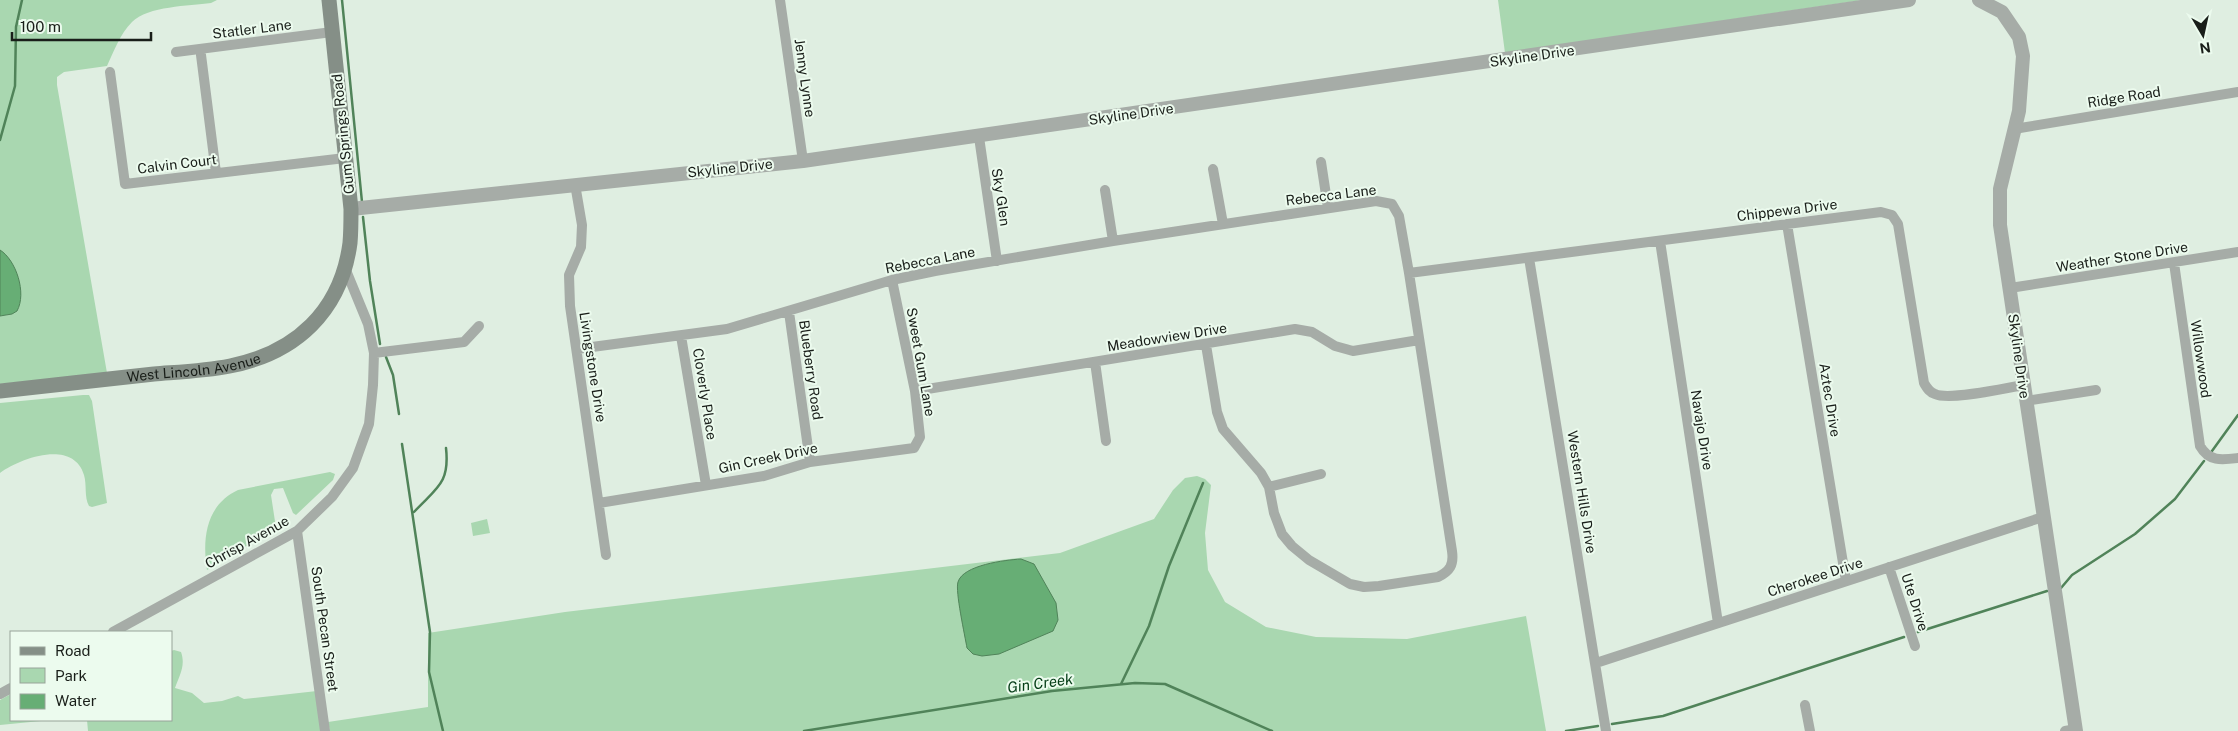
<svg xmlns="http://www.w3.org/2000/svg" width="2238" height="731" viewBox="0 0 2238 731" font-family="'Public Sans',sans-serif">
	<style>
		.green { fill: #a9d7b0 }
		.water { fill: #67ae75; stroke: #508359 }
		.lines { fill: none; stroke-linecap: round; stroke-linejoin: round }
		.stream { stroke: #508359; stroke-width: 2.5 }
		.minor { stroke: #a6aca7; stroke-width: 10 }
		.tertiary { stroke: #a6aca7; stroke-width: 14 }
		.secondary { stroke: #858f87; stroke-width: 15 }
		.labels { text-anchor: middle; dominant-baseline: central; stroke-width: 4; stroke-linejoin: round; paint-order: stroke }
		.street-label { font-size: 14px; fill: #191e19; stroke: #ecfbee }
		.water-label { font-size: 15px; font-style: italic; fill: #053d17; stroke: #ecfbee }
	</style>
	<rect width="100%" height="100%" fill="#dfeee1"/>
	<path class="green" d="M 0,0 L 217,0 L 211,3 C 189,6 148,6 132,22 C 120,34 114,51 107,66 L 64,72 L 57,77 L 57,85 L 107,373 L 0,384 L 0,316 L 7,315 L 0,250 Z
		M 1498,0 L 1863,0 L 1505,53 Z
		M 83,395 L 89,395 L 92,401 L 107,503 L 92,507 L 89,506 C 84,497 87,485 84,475 C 73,439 21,458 0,473 L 0,403 Z
		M 330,472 L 335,474 L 333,480 L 296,515 L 293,513 L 283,488 L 274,489 L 271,495 L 276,528 L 207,570 C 202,538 206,505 238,490 Z
		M 1197,476 L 1205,479 L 1211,485 L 1205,533 L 1208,570 L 1225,602 L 1266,627 L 1316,637 L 1407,639 L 1526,616 L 1546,731 L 330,731 L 328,722 L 428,707 L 428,633 L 565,612 L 1060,553 L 1154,519 L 1173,490 L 1185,478 Z
		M 487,519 L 490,533 L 473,536 L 471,523 Z
		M 174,650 L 181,652 C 186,666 179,676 175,688 L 192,693 L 204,703 L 222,701 L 238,696 L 244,699 L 317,691 L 323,731 L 88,731 L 87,720 L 171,720 L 171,651 Z
		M 11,694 L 11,720 L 51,720 L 0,725 L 0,700 Z"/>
	<path class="water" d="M 0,250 C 16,260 27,293 17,311 L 12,314 L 0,316 Z
		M 1021,559 L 1034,564 L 1056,603 L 1058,620 L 1053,631 L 999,654 L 982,656 L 973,654 L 967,648 C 965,636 955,591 958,582 C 963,565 1005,560 1021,559 Z"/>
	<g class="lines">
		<path class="stream" d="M 342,0 L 362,202
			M 0,140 L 15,86 L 16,27 L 22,0
			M 363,217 L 370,281 L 380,344
			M 386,357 L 393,375 L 399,414
			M 402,444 L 430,632 L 429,672 L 443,731
			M 2212,451 L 2238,415
			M 414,512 C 436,488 450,484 446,448
			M 2061,588 L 2072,575 L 2135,534 L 2175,499 L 2204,461
			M 1918,632 L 2047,591
			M 1121,684 L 1149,626 L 1169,566 L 1203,483
			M 1612,724 L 1663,716 L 1694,706 L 1904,637
			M 804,731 L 1052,691 L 1135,683 L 1165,684 L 1272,731
			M 1566,731 L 1598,726"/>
		<path class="minor" d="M 780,0 L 803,161
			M 176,52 L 332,32
			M 201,55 L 216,173
			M 110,72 L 125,184 L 345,158
			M 2014,129 L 2238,92
			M 979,137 L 997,261
			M 1321,162 L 1328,208
			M 1213,169 L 1223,224
			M 575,184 L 582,225 L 581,247 L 569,275 L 570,306 L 606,555
			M 1105,190 L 1113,241
			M 1787,224 L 1846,581
			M 1660,241 L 1718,623
			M 1529,258 L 1606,731
			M 2174,263 L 2200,446 C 2209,462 2222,460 2238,458
			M 1409,273 L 1881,212 L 1892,215 L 1898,224 L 1924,383 C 1927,388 1929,392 1935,394 C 1949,401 2005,388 2024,385
			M 2010,288 L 2238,252
			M 789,312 L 810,462
			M 681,336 L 706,485
			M 577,349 L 727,329 L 892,280 L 935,271 L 1113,241 L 1376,201 L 1392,204 L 1399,216 L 1409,273 L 1452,551 C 1454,565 1450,571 1438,577 L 1379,586 L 1364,587 L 1350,584 L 1309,560 L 1292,546 L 1282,534 L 1274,513 L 1269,487 L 1261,473 L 1223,429 L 1217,412 L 1206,345
			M 374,353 L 464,342 L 479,326
			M 1095,362 L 1106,441
			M 915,391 L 1295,329 L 1312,332 L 1335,346 L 1353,351 L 1419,340
			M 2026,401 L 2096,390
			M 1269,487 L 1321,474
			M 599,503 L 764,476 L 810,462 L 914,448 L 920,437 L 915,391 L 892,280
			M 297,531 L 325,731
			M 1889,567 L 1915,646
			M 113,632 L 297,531 L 332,497 L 353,468 L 369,424 L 373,385 L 374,353 L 368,324 L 345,268
			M 1596,663 L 2043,517
			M 0,694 L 11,688
			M 1805,705 L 1810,731
			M 2065,731 L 2076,729"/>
		<path class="tertiary" d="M 1979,0 L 2002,12 L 2019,37 L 2023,56 L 2019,111 L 2000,189 L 2000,225 L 2076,731
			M 351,209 L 803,161 L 1909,0"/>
		<path class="secondary" id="s1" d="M 0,391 C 51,385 103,380 154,374 C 179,372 205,371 230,366 C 296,353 341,311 350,243 C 351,232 351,220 351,209 L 329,0"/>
	</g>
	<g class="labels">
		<g class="street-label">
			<text transform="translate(252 29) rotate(-7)">Statler Lane</text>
			<text transform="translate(1532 56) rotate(-8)">Skyline Drive</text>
			<text transform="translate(805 78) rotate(82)">Jenny Lynne</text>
			<text transform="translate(2124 97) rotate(-9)">Ridge Road</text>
			<text transform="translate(1131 114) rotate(-8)">Skyline Drive</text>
			<text transform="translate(343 134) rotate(-96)">Gum Springs Road</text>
			<text transform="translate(177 164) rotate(-7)">Calvin Court</text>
			<text transform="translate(730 168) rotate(-6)">Skyline Drive</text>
			<text transform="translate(1331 195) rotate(-7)">Rebecca Lane</text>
			<text transform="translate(1001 197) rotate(81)">Sky Glen</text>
			<text transform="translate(1787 210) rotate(-7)">Chippewa Drive</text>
			<text transform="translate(2122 257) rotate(-9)">Weather Stone Drive</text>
			<text transform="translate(930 260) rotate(-11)">Rebecca Lane</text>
			<text transform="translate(1167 337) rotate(-9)">Meadowview Drive</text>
			<text transform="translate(2019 356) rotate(82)">Skyline Drive</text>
			<text transform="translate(2201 359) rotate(82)">Willowwood</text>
			<text transform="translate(921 362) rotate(80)">Sweet Gum Lane</text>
			<text stroke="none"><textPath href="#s1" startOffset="195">West Lincoln Avenue</textPath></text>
			<text transform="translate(593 367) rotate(81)">Livingstone Drive</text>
			<text transform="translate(811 370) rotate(82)">Blueberry Road</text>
			<text transform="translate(705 394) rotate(81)">Cloverly Place</text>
			<text transform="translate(1830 400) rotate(81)">Aztec Drive</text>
			<text transform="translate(1702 430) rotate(81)">Navajo Drive</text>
			<text transform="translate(768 458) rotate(-12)">Gin Creek Drive</text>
			<text transform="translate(1582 492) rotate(81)">Western Hills Drive</text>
			<text transform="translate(247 542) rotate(-29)">Chrisp Avenue</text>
			<text transform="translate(1815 577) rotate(-18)">Cherokee Drive</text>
			<text transform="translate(1915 602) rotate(72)">Ute Drive</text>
			<text transform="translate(325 629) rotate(82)">South Pecan Street</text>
		</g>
		<g class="water-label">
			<text transform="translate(1040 683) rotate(-8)">Gin Creek</text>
		</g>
	</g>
	<rect x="10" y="631" width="162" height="90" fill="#ecfbee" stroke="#98a399"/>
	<rect x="20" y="647" width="25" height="8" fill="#858f87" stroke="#98a399"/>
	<text x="55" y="656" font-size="15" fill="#191e19">Road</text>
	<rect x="20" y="668" width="25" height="15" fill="#a9d7b0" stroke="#98a399"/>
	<text x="55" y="681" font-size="15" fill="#191e19">Park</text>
	<rect x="20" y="694" width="25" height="15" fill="#67ae75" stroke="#98a399"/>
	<text x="55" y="706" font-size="15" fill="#191e19">Water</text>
	<g transform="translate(2203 35) rotate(171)" stroke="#ecfbee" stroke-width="4" paint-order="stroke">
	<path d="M0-4L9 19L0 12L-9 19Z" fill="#191e19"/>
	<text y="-8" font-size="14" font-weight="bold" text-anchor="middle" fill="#191e19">N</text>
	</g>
	<path d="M12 32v8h139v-8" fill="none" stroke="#191e19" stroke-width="2.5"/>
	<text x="20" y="32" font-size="15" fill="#191e19" stroke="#ecfbee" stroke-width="4" paint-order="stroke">100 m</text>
</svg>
